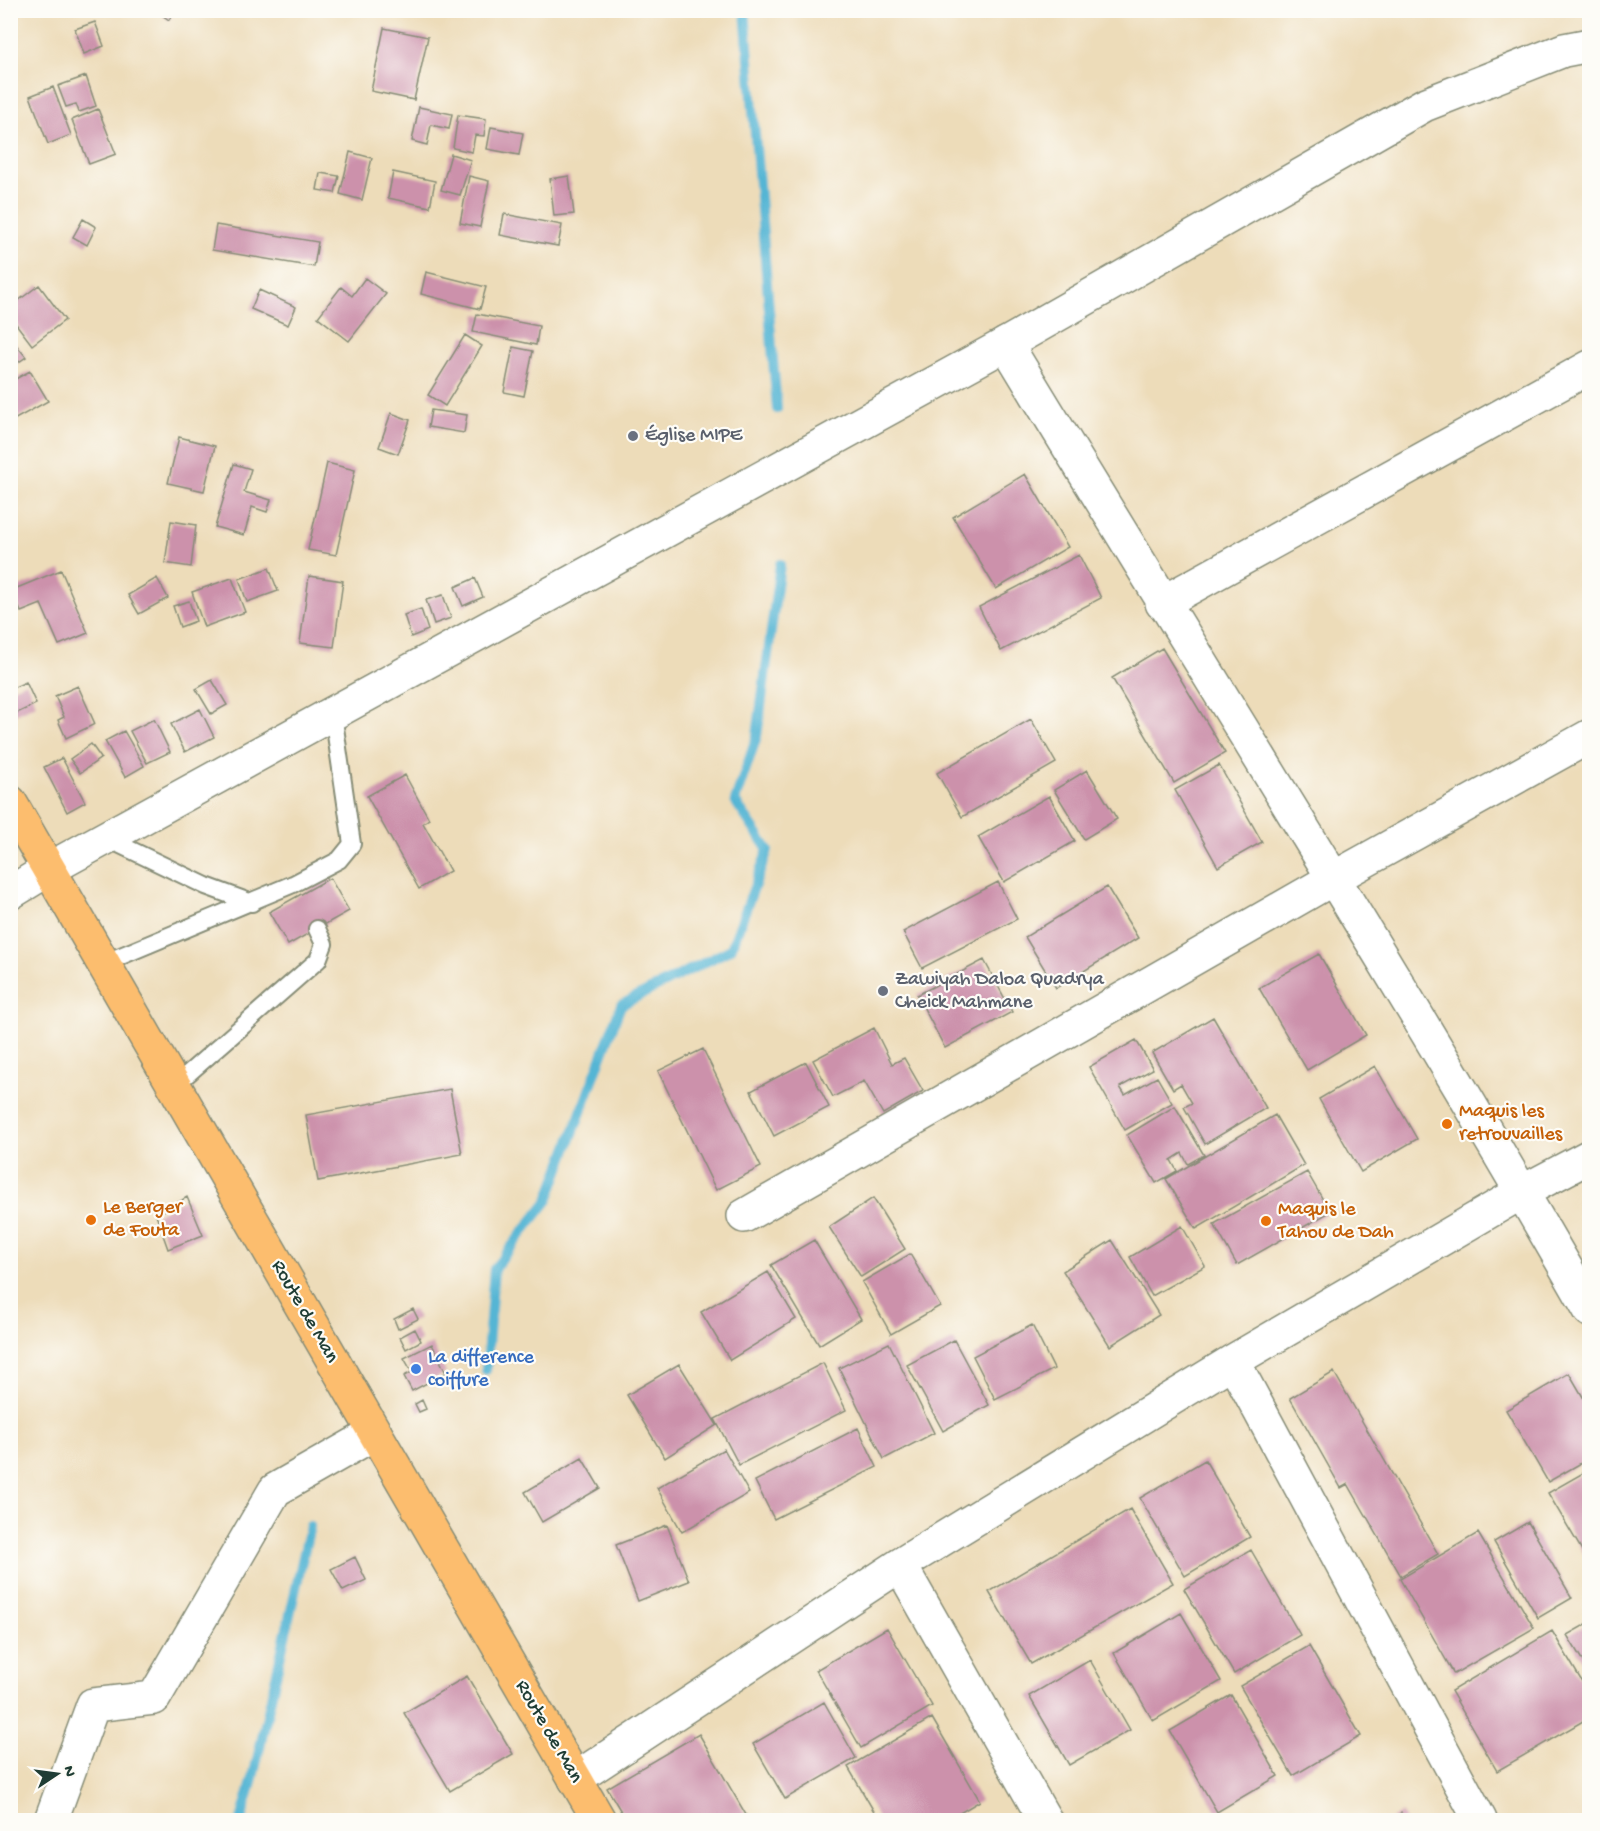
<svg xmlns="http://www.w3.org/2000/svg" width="1600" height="1831" viewBox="0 0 1600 1831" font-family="'Gochi Hand',sans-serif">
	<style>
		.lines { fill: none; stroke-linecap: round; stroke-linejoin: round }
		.stream { stroke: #55b5d4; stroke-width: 10 }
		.building { fill: #cc91ab }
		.service-casing { stroke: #868c76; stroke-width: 20 }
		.minor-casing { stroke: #868c76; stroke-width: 36 }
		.tertiary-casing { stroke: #868c76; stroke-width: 36 }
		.trunk-casing { stroke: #868c76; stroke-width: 36 }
		.service { stroke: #fff; stroke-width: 16 }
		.minor { stroke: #fff; stroke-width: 33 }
		.tertiary { stroke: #fff; stroke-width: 33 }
		.trunk { stroke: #fcbd6e; stroke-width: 33 }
		.worship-dot { fill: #6b7280; stroke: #fdfcf7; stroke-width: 2 }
		.food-dot { fill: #e8710a; stroke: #fdfcf7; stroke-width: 2 }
		.shop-dot { fill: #3f7fe0; stroke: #fdfcf7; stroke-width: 2 }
		.labels { text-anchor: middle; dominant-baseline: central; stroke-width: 4.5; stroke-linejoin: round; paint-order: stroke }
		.worship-label { font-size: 20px; fill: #5b616d; stroke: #fdfcf7; text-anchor: start }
		.food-label { font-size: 20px; fill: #c56008; stroke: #fdfcf7; text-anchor: start }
		.street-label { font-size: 20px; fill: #1f3d34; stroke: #fdfcf7 }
		.shop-label { font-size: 20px; fill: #366cbe; stroke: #fdfcf7; text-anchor: start }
	</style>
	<rect width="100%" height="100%" fill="#fdfcf7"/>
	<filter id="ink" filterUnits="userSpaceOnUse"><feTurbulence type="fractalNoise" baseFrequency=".0167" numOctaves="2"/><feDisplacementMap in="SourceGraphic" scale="12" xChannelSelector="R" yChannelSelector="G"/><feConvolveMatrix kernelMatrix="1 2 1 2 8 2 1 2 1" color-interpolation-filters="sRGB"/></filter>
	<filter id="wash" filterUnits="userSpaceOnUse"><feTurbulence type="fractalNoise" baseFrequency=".008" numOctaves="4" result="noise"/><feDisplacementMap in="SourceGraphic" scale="24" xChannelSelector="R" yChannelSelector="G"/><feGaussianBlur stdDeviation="1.35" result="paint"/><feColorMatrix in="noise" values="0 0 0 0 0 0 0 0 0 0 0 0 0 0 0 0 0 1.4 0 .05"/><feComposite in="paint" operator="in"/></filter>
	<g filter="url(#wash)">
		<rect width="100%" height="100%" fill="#eddcb9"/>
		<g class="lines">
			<path class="stream" d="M 745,10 L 777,409
				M 486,1370 L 494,1269 L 548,1200 L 621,1005 L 731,949 L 768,850 L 735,801 L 757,736 L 780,564
				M 241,1820 L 252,1782 L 310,1526"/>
		</g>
		<g id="blocks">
			<path class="building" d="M 155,10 L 175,10 L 169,20 Z
				M 95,22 L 104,46 L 84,54 L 75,29 Z
				M 384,28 L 428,37 L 414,100 L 371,91 Z
				M 86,76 L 96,106 L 79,112 L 76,104 L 66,107 L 58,86 Z
				M 53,87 L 71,135 L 48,144 L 30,96 Z
				M 419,107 L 452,114 L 449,129 L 431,125 L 427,145 L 412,141 Z
				M 98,109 L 116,154 L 89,164 L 72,120 Z
				M 458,115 L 486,119 L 484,136 L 475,135 L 472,152 L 453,148 Z
				M 491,127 L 523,133 L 519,155 L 487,149 Z
				M 350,152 L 372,158 L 362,200 L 340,194 Z
				M 451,154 L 471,160 L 460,195 L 441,190 Z
				M 393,172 L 435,181 L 430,207 L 388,198 Z
				M 320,173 L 339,176 L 335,193 L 317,190 Z
				M 469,176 L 489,181 L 480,227 L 460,223 Z
				M 569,176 L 574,214 L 554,216 L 550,179 Z
				M 504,214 L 562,225 L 558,246 L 500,235 Z
				M 83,219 L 96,227 L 87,245 L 73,237 Z
				M 216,225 L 318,242 L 314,267 L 212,250 Z
				M 426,272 L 486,287 L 480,309 L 421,294 Z
				M 365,278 L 386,294 L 349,341 L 318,317 L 341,287 L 352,296 Z
				M 39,285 L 65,320 L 32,345 L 10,316 L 10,307 Z
				M 259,290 L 296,307 L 288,325 L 251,309 Z
				M 477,314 L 539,326 L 536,345 L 473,332 Z
				M 465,335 L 482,346 L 445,406 L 428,395 Z
				M 10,337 L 26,357 L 10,368 Z
				M 513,347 L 533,351 L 524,396 L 504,392 Z
				M 30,371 L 48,401 L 10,422 L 10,382 Z
				M 431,410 L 467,415 L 464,433 L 428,427 Z
				M 391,413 L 410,420 L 398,454 L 379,447 Z
				M 179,437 L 215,446 L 204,491 L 168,483 Z
				M 327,463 L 355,470 L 336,555 L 308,550 Z
				M 234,464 L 251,469 L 244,492 L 271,500 L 267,512 L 252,507 L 244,535 L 215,527 Z
				M 1025,474 L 1068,547 L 996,589 L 953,517 Z
				M 171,521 L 196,525 L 191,567 L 165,563 Z
				M 1079,555 L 1101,598 L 1001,651 L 979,607 Z
				M 269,568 L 278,591 L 247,602 L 239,579 Z
				M 61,570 L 88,633 L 59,645 L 41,604 L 21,612 L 12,590 Z
				M 309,576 L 343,581 L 334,647 L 300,643 Z
				M 157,578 L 168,598 L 139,614 L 128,595 Z
				M 232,578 L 245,612 L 204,627 L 192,592 Z
				M 475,578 L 483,597 L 463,606 L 455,587 Z
				M 443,595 L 451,618 L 434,624 L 426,600 Z
				M 189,601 L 196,621 L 180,627 L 173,606 Z
				M 421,609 L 428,630 L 411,637 L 404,615 Z
				M 1162,648 L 1225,753 L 1174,783 L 1112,678 Z
				M 212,680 L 227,705 L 211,714 L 196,689 Z
				M 26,682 L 36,704 L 15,714 L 10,704 L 10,689 Z
				M 78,686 L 95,724 L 66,738 L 58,720 L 64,717 L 55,696 Z
				M 200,709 L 214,737 L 185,752 L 171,724 Z
				M 154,719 L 170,752 L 147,763 L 130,731 Z
				M 1031,719 L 1056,763 L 962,817 L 937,773 Z
				M 124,731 L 144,766 L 125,777 L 105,741 Z
				M 91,744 L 101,758 L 80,773 L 70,759 Z
				M 62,758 L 85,802 L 67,812 L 44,767 Z
				M 1219,765 L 1262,842 L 1218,867 L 1175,790 Z
				M 1087,770 L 1117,819 L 1084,839 L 1054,790 Z
				M 405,775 L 429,819 L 423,823 L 450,871 L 419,889 L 367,796 Z
				M 1049,796 L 1075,841 L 1004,882 L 978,837 Z
				M 330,878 L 349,911 L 288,945 L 269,912 Z
				M 998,882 L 1017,919 L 922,968 L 903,932 Z
				M 1107,887 L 1138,938 L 1056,988 L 1025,937 Z
				M 1319,954 L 1366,1035 L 1307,1070 L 1259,988 Z
				M 984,960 L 1012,1012 L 945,1048 L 917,995 Z
				M 1213,1017 L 1266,1108 L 1205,1144 L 1184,1107 L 1192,1103 L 1181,1084 L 1173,1089 L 1152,1053 Z
				M 874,1028 L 892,1064 L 904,1058 L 923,1091 L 883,1114 L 864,1081 L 833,1097 L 813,1060 Z
				M 1136,1040 L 1153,1069 L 1120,1087 L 1125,1095 L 1157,1077 L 1172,1103 L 1125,1130 L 1089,1067 Z
				M 703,1049 L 761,1167 L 716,1190 L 658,1071 Z
				M 806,1062 L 829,1107 L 774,1136 L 751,1091 Z
				M 1375,1066 L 1417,1139 L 1361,1172 L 1319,1099 Z
				M 450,1089 L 462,1154 L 318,1181 L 306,1115 Z
				M 1175,1106 L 1204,1155 L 1188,1164 L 1182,1153 L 1171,1160 L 1177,1171 L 1156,1183 L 1127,1135 Z
				M 1275,1115 L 1304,1165 L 1196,1229 L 1166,1179 Z
				M 1307,1172 L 1330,1212 L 1237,1265 L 1214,1224 Z
				M 187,1197 L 203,1235 L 168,1249 L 156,1215 Z
				M 873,1198 L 905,1249 L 861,1277 L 829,1227 Z
				M 1182,1226 L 1205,1266 L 1152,1296 L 1130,1257 Z
				M 814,1240 L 861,1319 L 819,1345 L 771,1265 Z
				M 1112,1240 L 1159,1315 L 1110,1346 L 1063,1271 Z
				M 910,1254 L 940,1306 L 891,1334 L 862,1282 Z
				M 768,1272 L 796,1319 L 730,1360 L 701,1312 Z
				M 413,1309 L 418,1319 L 398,1329 L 394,1319 Z
				M 1032,1325 L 1054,1369 L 995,1399 L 973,1356 Z
				M 415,1329 L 421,1341 L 406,1349 L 400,1337 Z
				M 954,1340 L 989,1405 L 943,1431 L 907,1365 Z
				M 889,1343 L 934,1433 L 884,1459 L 839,1368 Z
				M 432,1344 L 446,1373 L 412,1391 L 404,1376 L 412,1372 L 404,1358 Z
				M 823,1363 L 846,1410 L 739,1465 L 715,1419 Z
				M 679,1364 L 717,1425 L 665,1458 L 627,1395 Z
				M 1334,1372 L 1438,1554 L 1401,1576 L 1348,1484 L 1341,1488 L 1290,1398 Z
				M 1569,1373 L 1590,1409 L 1590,1458 L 1548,1482 L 1506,1410 Z
				M 422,1400 L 426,1409 L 419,1412 L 415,1404 Z
				M 858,1428 L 877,1467 L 774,1519 L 755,1481 Z
				M 724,1449 L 749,1493 L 682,1532 L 657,1488 Z
				M 582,1458 L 600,1488 L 542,1522 L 525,1492 Z
				M 1205,1460 L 1250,1537 L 1185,1576 L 1140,1498 Z
				M 1590,1469 L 1590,1564 L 1548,1493 Z
				M 1130,1509 L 1173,1583 L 1031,1664 L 989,1592 Z
				M 1528,1522 L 1572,1598 L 1538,1618 L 1494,1542 Z
				M 667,1525 L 689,1581 L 638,1601 L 616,1545 Z
				M 1478,1533 L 1534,1628 L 1454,1674 L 1400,1579 Z
				M 1251,1550 L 1300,1635 L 1234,1674 L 1184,1589 Z
				M 355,1557 L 366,1580 L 343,1591 L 331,1569 Z
				M 1181,1613 L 1221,1681 L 1153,1721 L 1114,1653 Z
				M 1590,1622 L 1590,1673 L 1567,1635 Z
				M 887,1628 L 932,1706 L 861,1748 L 816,1670 Z
				M 1552,1631 L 1590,1695 L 1590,1717 L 1497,1771 L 1451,1691 Z
				M 1309,1646 L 1361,1736 L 1293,1776 L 1240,1686 Z
				M 1090,1660 L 1130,1730 L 1069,1765 L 1029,1696 Z
				M 467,1676 L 513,1754 L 450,1791 L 404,1713 Z
				M 1231,1695 L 1278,1776 L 1217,1812 L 1170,1731 Z
				M 824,1702 L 856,1758 L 785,1799 L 753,1744 Z
				M 932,1718 L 980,1801 L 948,1820 L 879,1820 L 848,1767 Z
				M 699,1734 L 749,1820 L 626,1820 L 607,1788 Z
				M 1401,1813 L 1406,1820 L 1390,1820 Z"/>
		</g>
	</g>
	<g filter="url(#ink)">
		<use href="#blocks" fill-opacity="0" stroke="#868c76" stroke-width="1.5"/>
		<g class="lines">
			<g class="service-casing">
				<path id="service" d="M 106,838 L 206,886 L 252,903
					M 104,963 L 293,884 L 339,860 L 352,844 L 333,714
					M 174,1086 L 318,960 L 324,944 L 317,929"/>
			</g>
			<g class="minor-casing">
				<path id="minor" d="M 1006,344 C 1201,666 1403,983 1590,1310
					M 1162,603 L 1590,367
					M 744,1216 L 1334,878 L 1590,736
					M 1233,1361 L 1480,1820
					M 900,1565 L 1045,1820
					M 575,1779 L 900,1565 L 1233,1361 L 1522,1192 L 1590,1156
					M 51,1820 L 93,1705 L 154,1698 L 275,1490 L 375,1433"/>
			</g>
			<g class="tertiary-casing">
				<path id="tertiary" d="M 10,893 L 49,869 L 1006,344 L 1424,105 L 1564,50 L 1590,45"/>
			</g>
			<g class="trunk-casing">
				<path id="trunk" d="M 10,802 L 599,1820"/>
			</g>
			<use href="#service" class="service"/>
			<use href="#minor" class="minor"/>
			<use href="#tertiary" class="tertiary"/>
			<use href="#trunk" class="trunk"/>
		</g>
	</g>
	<g class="worship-dot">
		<circle cx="633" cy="436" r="6"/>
		<circle cx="883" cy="991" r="6"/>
	</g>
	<g class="food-dot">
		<circle cx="1447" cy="1124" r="6"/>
		<circle cx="91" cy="1220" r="6"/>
		<circle cx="1266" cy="1221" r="6"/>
	</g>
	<circle class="shop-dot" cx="416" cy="1369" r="6"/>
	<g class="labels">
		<g class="worship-label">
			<text x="645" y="436">Église MIPE</text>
			<text x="895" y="980">Zawiyah Daloa Quadrya<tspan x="895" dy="23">Cheick Mahmane</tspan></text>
		</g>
		<g class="food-label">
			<text x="1459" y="1112">Maquis les<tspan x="1459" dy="23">retrouvailles</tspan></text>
			<text x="103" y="1208">Le Berger<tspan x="103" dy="23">de Fouta</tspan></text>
			<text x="1278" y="1210">Maquis le<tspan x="1278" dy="23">Tahou de Dah</tspan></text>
		</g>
		<g class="street-label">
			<text transform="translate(304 1312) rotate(60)">Route de Man</text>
			<text transform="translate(548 1732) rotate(60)">Route de Man</text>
		</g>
		<g class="shop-label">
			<text x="428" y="1358">La difference<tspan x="428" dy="23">coiffure</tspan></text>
		</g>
	</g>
	<rect width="1600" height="1831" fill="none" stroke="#fdfcf7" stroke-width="36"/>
	<g transform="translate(57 1774) rotate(77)" stroke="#fdfcf7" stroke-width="4.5" paint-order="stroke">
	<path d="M0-4.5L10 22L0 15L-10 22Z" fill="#1f3d34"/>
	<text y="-9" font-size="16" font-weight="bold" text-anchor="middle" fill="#1f3d34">N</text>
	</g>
</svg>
